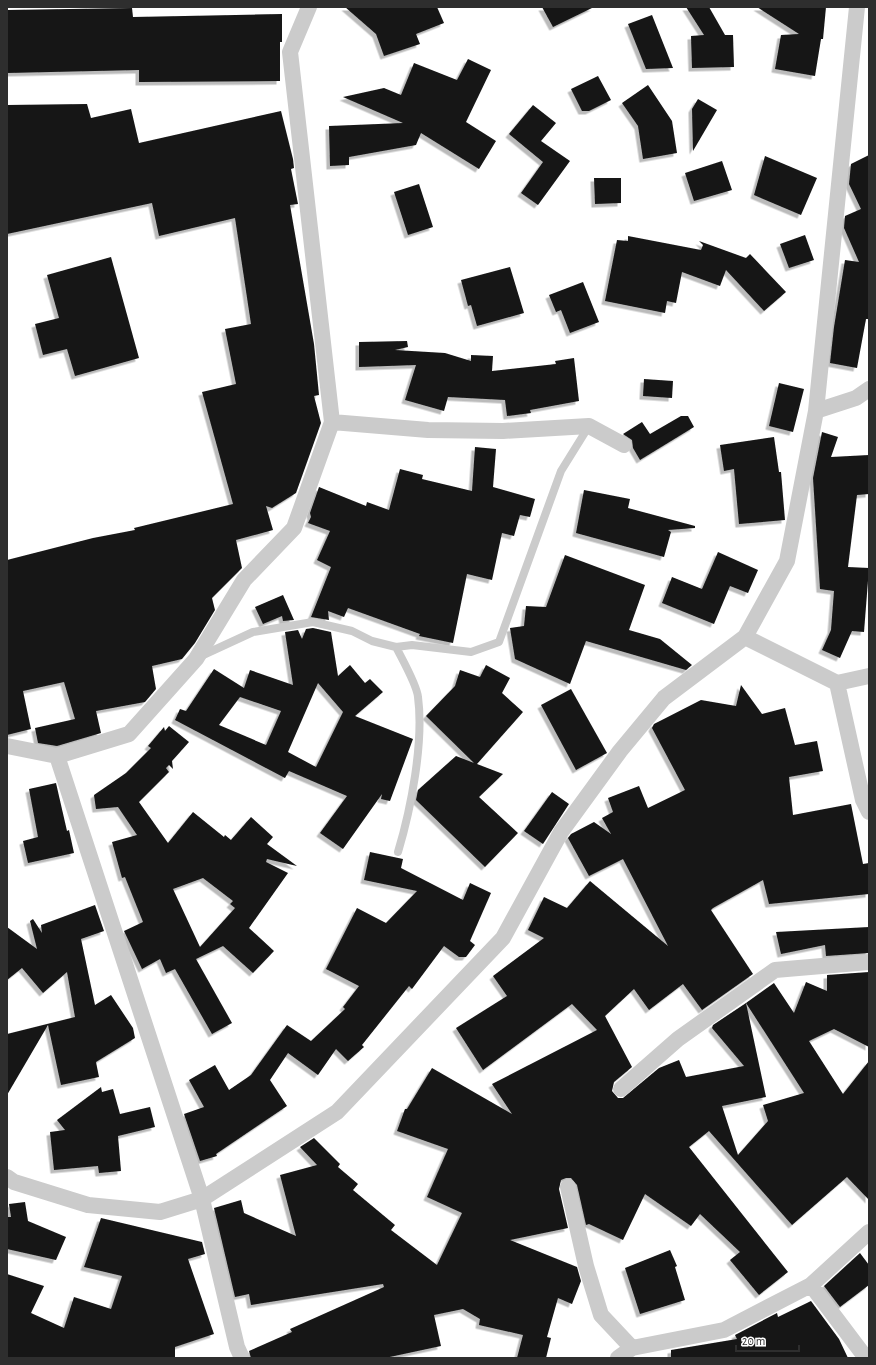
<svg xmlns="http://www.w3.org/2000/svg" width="876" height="1365" viewBox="0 0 876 1365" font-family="'Alegreya Sans',sans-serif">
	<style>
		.building { fill: #151515; fill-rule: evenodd; filter: url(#shadow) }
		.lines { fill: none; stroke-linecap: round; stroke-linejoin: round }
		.lane { stroke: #cbcbcb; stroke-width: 8 }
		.street { stroke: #cbcbcb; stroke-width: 16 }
	</style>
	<defs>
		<filter id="shadow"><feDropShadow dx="-3.5" dy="3.5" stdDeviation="0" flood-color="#0004"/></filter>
	</defs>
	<rect width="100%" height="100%" fill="#fff"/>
	<path class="building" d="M 345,7 L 437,7 L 444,23 L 416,34 L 420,44 L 384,56 L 376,34 Z
		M 542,7 L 594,7 L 553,27 Z
		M 686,7 L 709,7 L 725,35 L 733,35 L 734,67 L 692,68 L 691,36 L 704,35 Z
		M 757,7 L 826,7 L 823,39 L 821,39 L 815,76 L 775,69 L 781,35 L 799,34 Z
		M 132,8 L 133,17 L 282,14 L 282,42 L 280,42 L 280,81 L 139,82 L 139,70 L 7,73 L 7,10 Z
		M 652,15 L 673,68 L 646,69 L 628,24 Z
		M 468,59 L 491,70 L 466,122 L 496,141 L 479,169 L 421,133 L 416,145 L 349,157 L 349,165 L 330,166 L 329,126 L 403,123 L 343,97 L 384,88 L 401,95 L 414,63 L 457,80 Z
		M 598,76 L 611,100 L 589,111 L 582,111 L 571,89 Z
		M 648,85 L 672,121 L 677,153 L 643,159 L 638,126 L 622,103 Z
		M 698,99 L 717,110 L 693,151 L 692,109 Z
		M 87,104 L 91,118 L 131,109 L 139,143 L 281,111 L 293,159 L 294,168 L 291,169 L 298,204 L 290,205 L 314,344 L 319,395 L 314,396 L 321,423 L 296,493 L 272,508 L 266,506 L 273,530 L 236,540 L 242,568 L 212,598 L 215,610 L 195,643 L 182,659 L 152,666 L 156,689 L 145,702 L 96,711 L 101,733 L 57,746 L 38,743 L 35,728 L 75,719 L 64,682 L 23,691 L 31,729 L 7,735 L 7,560 L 93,538 L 135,530 L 134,528 L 233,504 L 202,392 L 236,384 L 225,329 L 251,324 L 235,218 L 159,236 L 152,203 L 7,234 L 7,105 Z
		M 533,105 L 556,123 L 541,141 L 570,161 L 538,205 L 521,193 L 543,162 L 509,134 Z
		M 869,155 L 869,319 L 866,319 L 857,368 L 830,363 L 834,327 L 845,260 L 859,262 L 844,228 L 845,216 L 861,209 L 849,184 L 851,164 Z
		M 765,156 L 817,178 L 801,215 L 754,195 Z
		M 722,161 L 732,190 L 694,201 L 685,173 Z
		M 594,178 L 621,178 L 621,203 L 595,204 Z
		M 419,184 L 433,227 L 408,235 L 394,192 Z
		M 805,235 L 814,260 L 789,268 L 780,244 Z
		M 628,236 L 701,250 L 703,245 L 699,241 L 746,258 L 750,254 L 786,292 L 764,311 L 726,270 L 720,286 L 682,272 L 676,303 L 667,301 L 665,313 L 605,301 L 617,240 L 628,241 Z
		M 111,257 L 139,358 L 75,376 L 67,349 L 43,355 L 35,324 L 59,318 L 47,275 Z
		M 510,267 L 524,313 L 477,326 L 471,305 L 468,306 L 461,280 Z
		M 583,282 L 599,322 L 570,333 L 561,310 L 556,312 L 549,295 Z
		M 407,341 L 408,347 L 395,350 L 445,353 L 471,361 L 471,355 L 493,356 L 492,371 L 556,364 L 555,361 L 574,358 L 579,401 L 530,410 L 531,413 L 507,416 L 505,400 L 448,397 L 444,411 L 405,400 L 416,365 L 359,367 L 359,342 Z
		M 644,379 L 673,381 L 672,398 L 643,396 Z
		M 779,383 L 804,389 L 793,432 L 769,426 Z
		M 681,416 L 688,416 L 694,427 L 640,460 L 633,448 L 632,440 L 623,434 L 642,422 L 650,434 Z
		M 822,432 L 838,437 L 831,457 L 869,455 L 869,494 L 857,495 L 848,567 L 869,568 L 864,632 L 852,631 L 840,658 L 822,650 L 831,630 L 834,591 L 820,589 L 813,478 Z
		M 774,437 L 779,472 L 781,472 L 785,520 L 739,524 L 734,469 L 724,471 L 720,445 Z
		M 475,447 L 496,449 L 493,487 L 535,499 L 530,517 L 520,515 L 514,536 L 502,533 L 492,580 L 467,574 L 453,643 L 419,636 L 420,634 L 348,608 L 344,617 L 328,611 L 329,620 L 311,617 L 331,567 L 317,560 L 330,531 L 308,523 L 311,517 L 310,513 L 319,487 L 366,506 L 367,502 L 389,510 L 400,469 L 423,475 L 422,479 L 472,491 Z
		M 584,490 L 630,499 L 628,508 L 695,526 L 695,528 L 668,530 L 671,532 L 664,557 L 576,533 Z
		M 718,552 L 758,570 L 748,593 L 730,586 L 714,624 L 662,603 L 672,577 L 702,589 Z
		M 565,555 L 645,585 L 629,630 L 660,639 L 692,665 L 686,670 L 586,641 L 570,684 L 515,659 L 510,628 L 524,626 L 526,606 L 546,607 Z
		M 283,595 L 294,620 L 283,621 L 282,616 L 263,624 L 255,607 Z
		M 313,628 L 331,632 L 338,676 L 350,665 L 365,683 L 370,679 L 383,692 L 355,716 L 413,739 L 390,801 L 381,799 L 382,794 L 343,849 L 320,833 L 347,796 L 289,771 L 285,778 L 175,720 L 180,709 L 186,711 L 214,669 L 244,688 L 250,670 L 293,685 L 285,632 L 298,630 L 302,639 L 306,629 ZM 318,683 L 343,712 L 316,767 L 288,752 ZM 240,697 L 281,711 L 266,745 L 219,725 Z
		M 486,665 L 510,678 L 502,693 L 523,712 L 477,764 L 503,774 L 479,797 L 518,833 L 485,867 L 416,800 L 418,790 L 456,756 L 474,763 L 426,716 L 455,686 L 460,670 L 480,677 Z
		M 741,685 L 762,714 L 785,708 L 795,745 L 817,741 L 823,771 L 789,777 L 793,815 L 851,804 L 863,864 L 869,863 L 869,894 L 769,904 L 763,880 L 713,908 L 711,910 L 753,974 L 702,1010 L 683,984 L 649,1010 L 634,989 L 605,1016 L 632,1067 L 614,1082 L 612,1091 L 618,1098 L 623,1098 L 659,1068 L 679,1060 L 686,1077 L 744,1066 L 712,1028 L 713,1025 L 746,1003 L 766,1097 L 722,1106 L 738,1155 L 768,1121 L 763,1105 L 804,1093 L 746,1003 L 774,983 L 794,1013 L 806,982 L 827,991 L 827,975 L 869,972 L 869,1047 L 834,1029 L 809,1041 L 843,1094 L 869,1061 L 869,1200 L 847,1177 L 792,1225 L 709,1131 L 689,1147 L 788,1272 L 759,1295 L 730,1260 L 740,1252 L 700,1214 L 691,1226 L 645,1194 L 623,1240 L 589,1224 L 586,1225 L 577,1185 L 571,1178 L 566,1178 L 561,1180 L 559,1189 L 568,1228 L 510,1240 L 577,1267 L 581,1281 L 572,1304 L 558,1298 L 547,1337 L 551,1338 L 546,1358 L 517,1358 L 523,1335 L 479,1325 L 480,1319 L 463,1309 L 434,1315 L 441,1346 L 385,1358 L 251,1358 L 249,1351 L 292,1332 L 290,1329 L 384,1287 L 383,1284 L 251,1305 L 249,1294 L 235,1297 L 214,1208 L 241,1200 L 244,1213 L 296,1236 L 280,1175 L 317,1165 L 300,1147 L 314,1138 L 340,1164 L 338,1167 L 358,1184 L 353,1190 L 395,1225 L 391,1230 L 437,1265 L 462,1213 L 427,1197 L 448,1149 L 397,1131 L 405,1109 L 407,1109 L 432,1068 L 512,1114 L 492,1084 L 597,1030 L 572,1004 L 483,1070 L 456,1028 L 507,996 L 493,976 L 544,938 L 528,930 L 544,897 L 567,908 L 590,881 L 668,946 L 623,859 L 589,876 L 568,838 L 571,834 L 594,822 L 611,834 L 602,818 L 613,812 L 608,798 L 639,786 L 648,808 L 685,790 L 652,728 L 654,724 L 701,700 L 736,706 Z
		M 571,689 L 607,753 L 576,770 L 541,705 Z
		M 169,726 L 189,742 L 172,761 L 173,769 L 169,765 L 166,768 L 169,772 L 139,802 L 168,843 L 193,812 L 224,837 L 225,835 L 231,840 L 251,817 L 273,837 L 267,844 L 297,866 L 267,859 L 266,862 L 288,873 L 249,928 L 274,951 L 253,973 L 223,946 L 196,959 L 232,1023 L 212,1034 L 175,969 L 166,973 L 160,959 L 142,969 L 124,931 L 143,922 L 125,877 L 122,878 L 112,842 L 137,835 L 118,807 L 96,809 L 94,795 L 126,773 L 151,748 L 148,746 L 164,727 L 165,731 ZM 203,878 L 233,901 L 230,904 L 235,908 L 200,947 L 173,889 Z
		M 56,783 L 67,831 L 69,830 L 74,853 L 28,863 L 23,841 L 38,837 L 29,789 Z
		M 552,792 L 569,804 L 543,844 L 524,831 Z
		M 370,852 L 403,859 L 401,868 L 463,900 L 470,883 L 491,893 L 470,941 L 475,945 L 466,957 L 459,957 L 444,946 L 412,989 L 409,986 L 362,1045 L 364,1047 L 348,1061 L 336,1049 L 318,1075 L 288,1053 L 270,1080 L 287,1106 L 216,1154 L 217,1156 L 200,1161 L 184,1114 L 204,1107 L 189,1080 L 215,1065 L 229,1090 L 251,1075 L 287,1025 L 311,1041 L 345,1009 L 343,1007 L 359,986 L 326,969 L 357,908 L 386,923 L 417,891 L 364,880 Z
		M 95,905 L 104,931 L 81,939 L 95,1005 L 111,995 L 133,1028 L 135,1038 L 96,1062 L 99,1077 L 61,1085 L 48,1025 L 7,1095 L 7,1034 L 75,1017 L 67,972 L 43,993 L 22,968 L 7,980 L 7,927 L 37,949 L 30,921 L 33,919 L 42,933 L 41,925 Z
		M 869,927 L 869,953 L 826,956 L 825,945 L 781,954 L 776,932 Z
		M 101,1087 L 102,1092 L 113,1089 L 120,1114 L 150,1107 L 155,1127 L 118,1136 L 121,1171 L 99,1173 L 98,1166 L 54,1170 L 50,1132 L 65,1130 L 57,1120 Z
		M 25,1202 L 28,1221 L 66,1237 L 56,1260 L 7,1249 L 7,1217 L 11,1217 L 9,1204 Z
		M 101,1218 L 202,1242 L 205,1254 L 188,1259 L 214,1334 L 175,1347 L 175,1358 L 7,1358 L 7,1274 L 44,1286 L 31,1313 L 64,1328 L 74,1297 L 111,1309 L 122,1276 L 84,1267 Z
		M 670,1250 L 677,1266 L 675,1267 L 685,1300 L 640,1314 L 625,1268 Z
		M 860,1253 L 869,1265 L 869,1285 L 840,1307 L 824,1286 Z
		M 811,1301 L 839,1339 L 848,1358 L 671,1358 L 671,1350 L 737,1339 L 735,1335 L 777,1313 L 778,1317 Z"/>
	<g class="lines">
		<path class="lane" d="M 396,647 L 412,645 L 471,652 L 499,642 L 561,471 L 589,426
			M 201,656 L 253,632 L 313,622 L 352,631 L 372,641 L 396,647 C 402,659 417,685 418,697 C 424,742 411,809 398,852"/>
		<path class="street" d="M 816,411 L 856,398 L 869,389
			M 332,422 L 428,430 L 503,431 L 589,426 L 624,445
			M 745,637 L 837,683 L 869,676
			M 837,683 L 863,800 L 869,812
			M 7,746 L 57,756 L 129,734 L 196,659 L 244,580 L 294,528 L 332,422 L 290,52 L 309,7
			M 57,756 L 202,1199 L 237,1347 L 242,1358
			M 621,1089 L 678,1039 L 775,970 L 869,962
			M 7,1177 L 14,1182 L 88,1205 L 160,1212 L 202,1199 L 337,1112 L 503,938 L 561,832 L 620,751 L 664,698 L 745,637 L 787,561 L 816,411 L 857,7
			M 568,1187 L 586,1266 L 601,1315 L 632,1348
			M 811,1285 L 866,1358
			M 618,1358 L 632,1348 L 724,1330 L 811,1285 L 869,1232"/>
	</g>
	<rect width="876" height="1365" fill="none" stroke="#2e2e2e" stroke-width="16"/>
	<path d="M736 1345v6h63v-6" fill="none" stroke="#2e2e2e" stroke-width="2"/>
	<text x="742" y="1345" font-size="12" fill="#2e2e2e" stroke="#ffffff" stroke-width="3" paint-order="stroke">20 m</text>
</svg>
